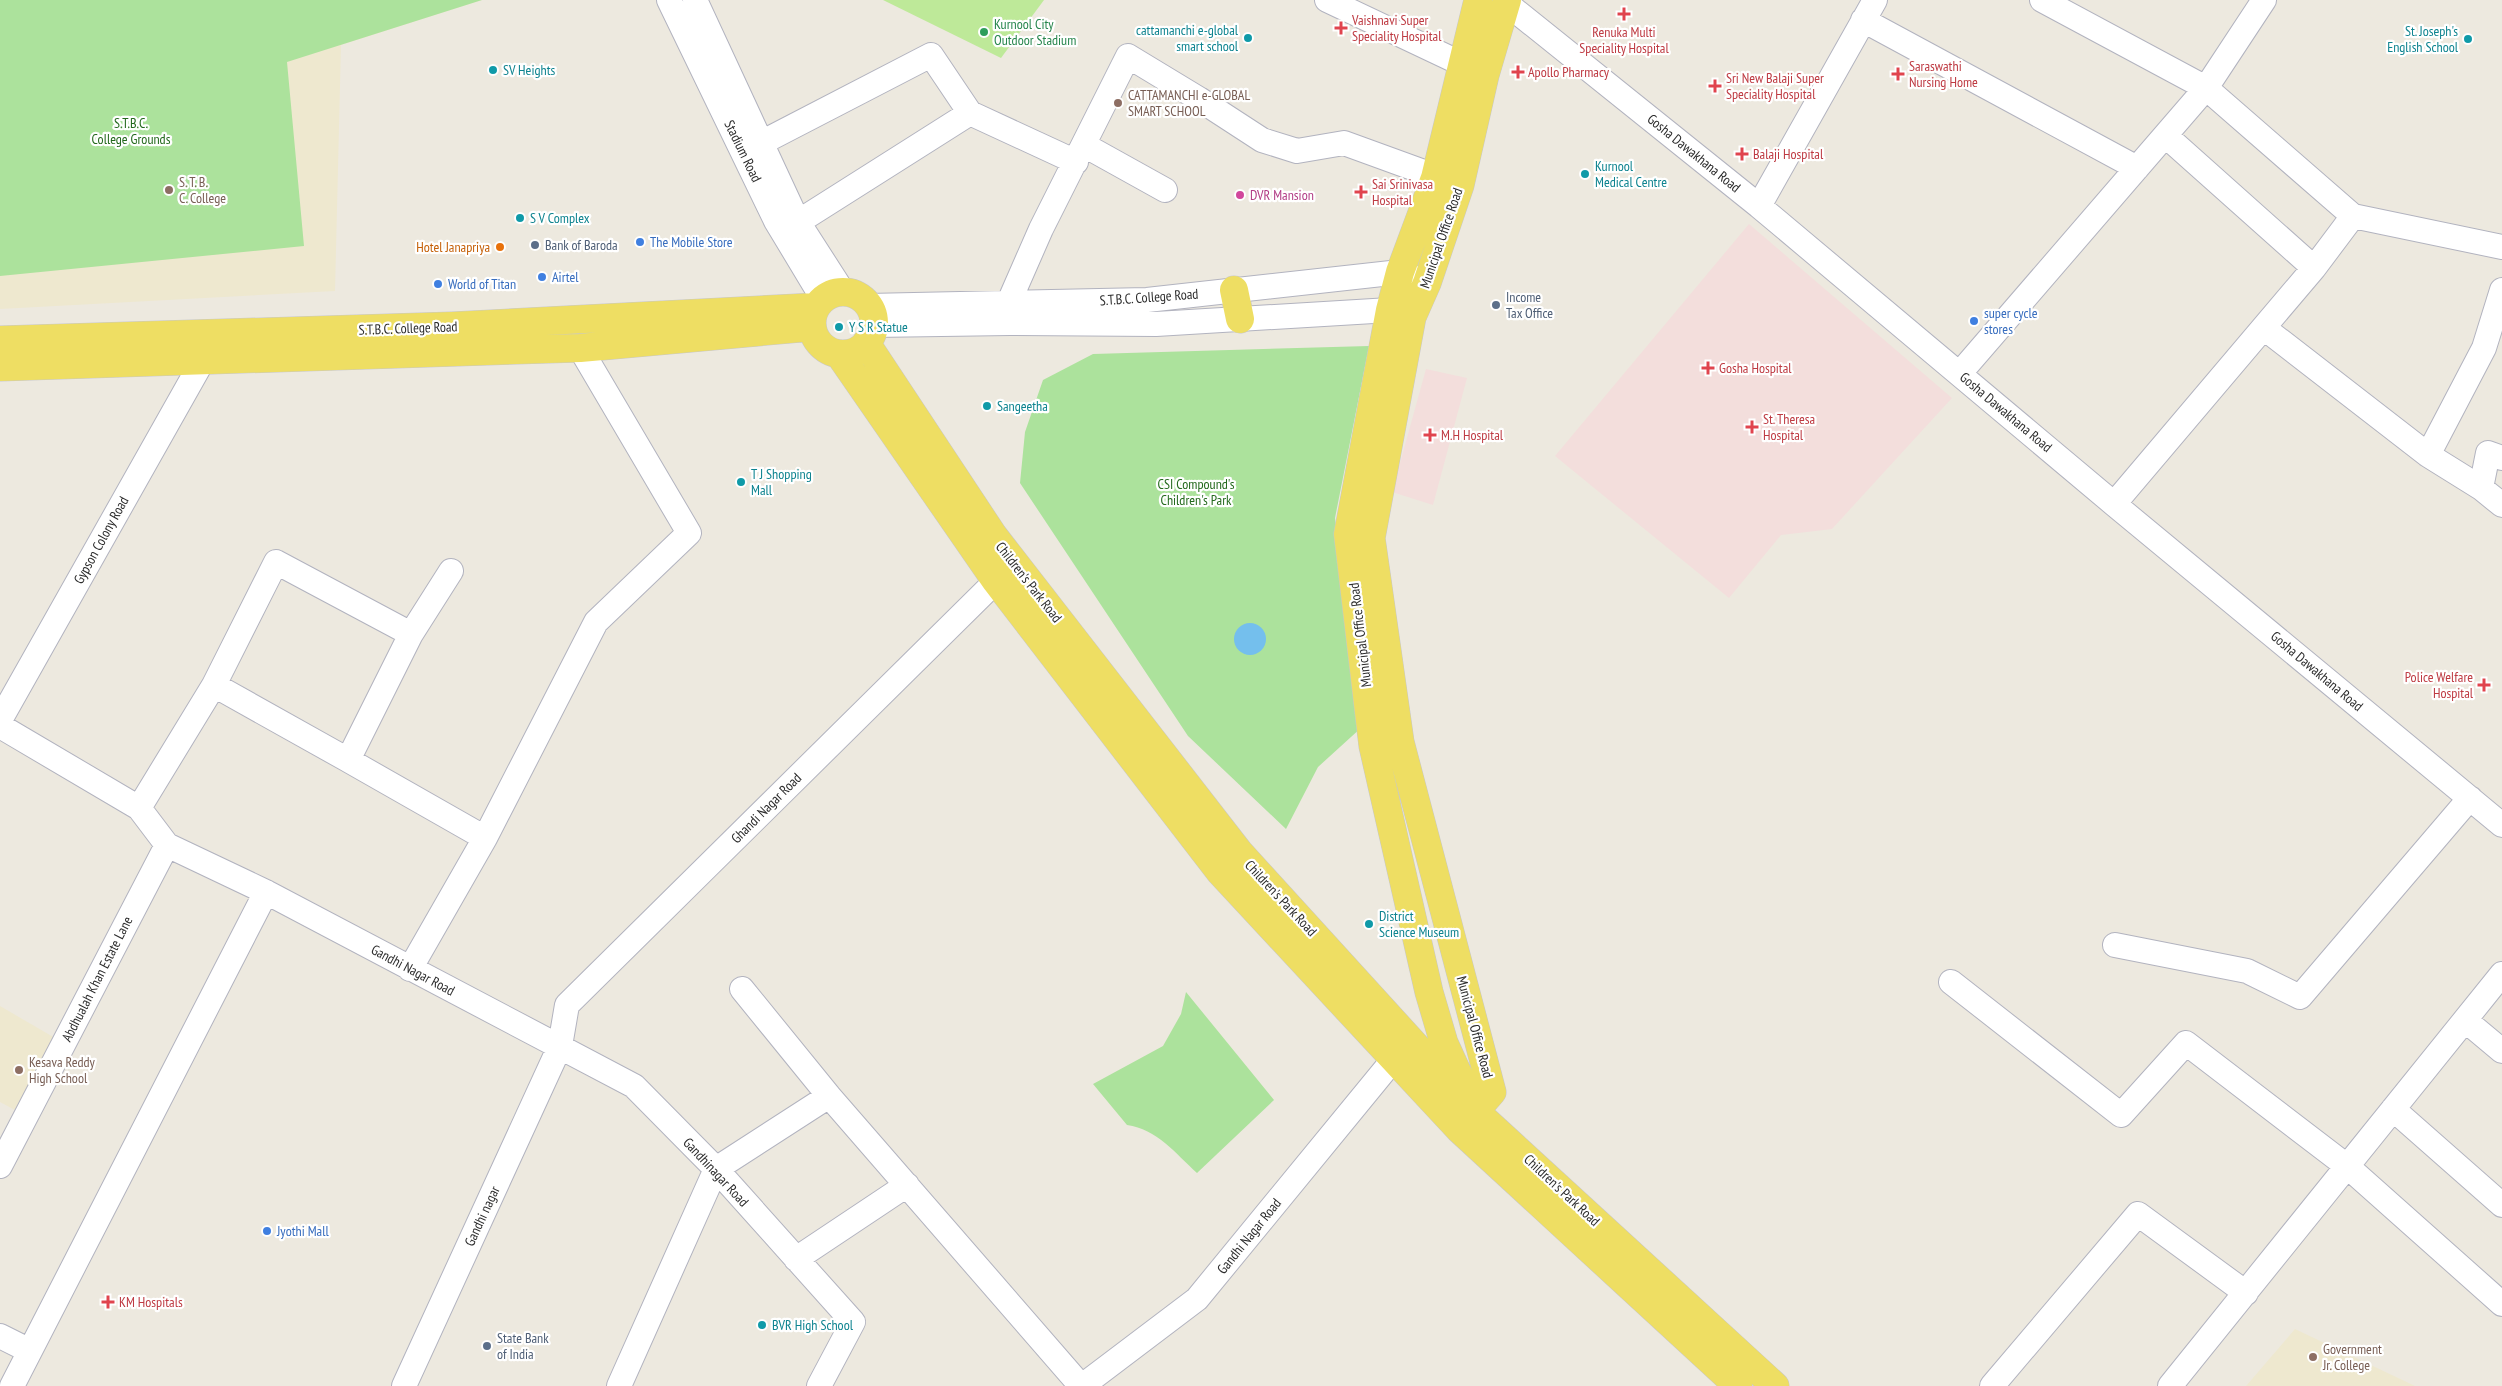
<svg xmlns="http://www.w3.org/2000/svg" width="2502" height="1386" viewBox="0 0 2502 1386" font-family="'PT Sans Narrow',sans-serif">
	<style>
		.education { fill: #eee8cf }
		.medical { fill: #f3dedc }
		.green { fill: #ace29c }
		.pitch { fill: #bee999 }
		.water { fill: #74bfed }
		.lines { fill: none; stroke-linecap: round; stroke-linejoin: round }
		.minor-casing { stroke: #b2b3bf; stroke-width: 26 }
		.major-casing { stroke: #c8c8c8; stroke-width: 29 }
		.minor { stroke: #fff; stroke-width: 24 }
		.major { stroke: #eede63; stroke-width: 28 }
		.health-dot { fill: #e0444e; stroke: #fff; stroke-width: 2 }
		.leisure-dot { fill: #2e9e5b; stroke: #fff; stroke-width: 2 }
		.culture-dot { fill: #0f9aa8; stroke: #fff; stroke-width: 2 }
		.education-dot { fill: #8d6e63; stroke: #fff; stroke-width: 2 }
		.hotel-dot { fill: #d1479c; stroke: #fff; stroke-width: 2 }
		.shop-dot { fill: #3f7fe0; stroke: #fff; stroke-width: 2 }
		.service-dot { fill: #5c6f8a; stroke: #fff; stroke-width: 2 }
		.food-dot { fill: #e8710a; stroke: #fff; stroke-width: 2 }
		.labels { text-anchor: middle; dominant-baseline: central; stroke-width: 4.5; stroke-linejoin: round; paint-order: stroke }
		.health-label { font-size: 14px; fill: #be3a42; stroke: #fff; text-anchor: start }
		.leisure-label { font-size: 14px; fill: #27864d; stroke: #fff; text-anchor: start }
		.culture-label { font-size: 14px; fill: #0d838f; stroke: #fff; text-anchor: start }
		.education-label { font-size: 14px; fill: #785e54; stroke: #fff; text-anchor: start }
		.park-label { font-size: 14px; fill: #23691c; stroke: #fff }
		.street-label { font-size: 14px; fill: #2c2c2c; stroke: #fff }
		.hotel-label { font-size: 14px; fill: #b23c85; stroke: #fff; text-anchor: start }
		.shop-label { font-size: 14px; fill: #366cbe; stroke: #fff; text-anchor: start }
		.service-label { font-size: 14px; fill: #4e5e75; stroke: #fff; text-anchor: start }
		.food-label { font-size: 14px; fill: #c56008; stroke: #fff; text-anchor: end }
	</style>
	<rect width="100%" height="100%" fill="#ede9df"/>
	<path class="education" d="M 0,0 L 482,0 L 341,45 L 335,291 L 0,309 Z
		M 0,1006 L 55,1038 L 15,1110 L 0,1102 Z
		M 2295,1329 L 2415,1386 L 2246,1386 Z"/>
	<path class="medical" d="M 1749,224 L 1952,398 L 1832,529 L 1781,535 L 1729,598 L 1555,456 Z
		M 1426,369 L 1467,378 L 1433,505 L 1392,492 Z"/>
	<path class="green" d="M 0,0 L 482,0 L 287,62 L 304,246 L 0,276 Z
		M 1369,346 L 1335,518 L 1362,727 L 1318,767 L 1286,829 L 1188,736 L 1020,483 L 1025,432 L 1043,380 L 1093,354 Z
		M 1186,992 L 1274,1100 L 1197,1173 C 1175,1153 1157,1129 1127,1125 L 1093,1084 L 1163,1046 L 1181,1014 Z"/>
	<path class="pitch" d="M 883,0 L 1044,0 L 1001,58 Z"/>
	<path class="water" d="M1234 639a16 16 0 1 1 32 0a16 16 0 1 1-32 0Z"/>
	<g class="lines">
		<g class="minor-casing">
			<path id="minor" d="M 669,0 L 776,221 L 823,299
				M 695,0 L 798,222 L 843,292
				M 1327,0 L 1479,72
				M 2042,0 L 2206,88 L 2353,216 L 2502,247
				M 1506,3 L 1759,206 L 2114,504 L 2502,825
				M 1863,20 L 2137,168
				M 2166,136 L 2314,268
				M 761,143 L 931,55 L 970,113
				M 1084,145 L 1165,190
				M 1759,206 L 1875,0
				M 798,222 L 970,113 L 1076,162
				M 1009,302 L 1041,229 L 1128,56 L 1199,99 L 1262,140 L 1297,151 L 1344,143 L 1454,183
				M 868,306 L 1147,300 L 1400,272 L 1427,283
				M 873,325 L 1010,323 L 1156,324 L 1390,310 L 1408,316
				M 2264,328 L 2428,455 L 2481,488 L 2502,505
				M 1960,373 L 2206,88 L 2264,0
				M 2428,455 L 2484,348 L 2502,290
				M 2481,488 L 2488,453 L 2502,458
				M 2114,504 L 2314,268 L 2353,216
				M 214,685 L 276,562 L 411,634
				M 0,720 L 203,360
				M 0,726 L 139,808 L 167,845 L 266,892 L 634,1086 L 716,1169 L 853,1322 L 819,1386
				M 139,808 L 214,685 L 348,760
				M 485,838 L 596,622 L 689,533 L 580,348
				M 2115,945 L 2247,971 L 2300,997 L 2470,798
				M 410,969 L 485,838 L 348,760 L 411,634 L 451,571
				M 1951,982 L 2121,1115 L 2186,1043 L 2348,1167 L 2502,1304
				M 742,989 L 829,1096 L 1081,1386
				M 2465,1020 L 2502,1051
				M 2393,1109 L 2502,1205
				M 0,1166 L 167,845
				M 796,1259 L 907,1185
				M 0,1336 L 30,1351
				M 12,1386 L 266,892
				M 404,1386 L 560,1046 L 567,1005 L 996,581
				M 619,1386 L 716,1169 L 829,1096
				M 1082,1386 L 1197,1299 L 1393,1060
				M 1992,1386 L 2138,1214 L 2246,1293
				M 2170,1386 L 2502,974"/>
		</g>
		<g class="major-casing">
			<path id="major" d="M 1234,290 L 1240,319
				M812 323a31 31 0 1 1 62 0a31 31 0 1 1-62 0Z
				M 0,340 L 452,326 L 816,307
				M 866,343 L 993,535 L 1239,852 L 1475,1111 L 1775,1386
				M 839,354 L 996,581 L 1220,872 L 1459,1129 L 1738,1386
				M 0,367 L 580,348 L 812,327
				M 1464,1087 L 1444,1043 L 1429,992 L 1373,746 L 1348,534 L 1390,310 L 1400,272 L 1435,178 L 1478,0
				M 1464,1124 L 1492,1092 L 1400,742 L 1371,538 L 1412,317 L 1427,283 L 1460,185 L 1485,75 L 1507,0"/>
		</g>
		<use href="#minor" class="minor"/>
		<use href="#major" class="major"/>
	</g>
	<g class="health-dot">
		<path d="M1621.5 6.5h5v5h5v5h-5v5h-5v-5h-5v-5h5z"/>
		<path d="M1338.5 20.5h5v5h5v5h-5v5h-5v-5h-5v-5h5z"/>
		<path d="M1515.5 64.5h5v5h5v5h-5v5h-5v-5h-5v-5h5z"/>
		<path d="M1895.5 66.5h5v5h5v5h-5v5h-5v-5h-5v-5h5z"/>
		<path d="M1712.5 78.5h5v5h5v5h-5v5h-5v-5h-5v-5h5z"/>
		<path d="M1739.5 146.5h5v5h5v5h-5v5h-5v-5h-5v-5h5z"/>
		<path d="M1358.5 184.5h5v5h5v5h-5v5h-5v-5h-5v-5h5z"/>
		<path d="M1705.5 360.5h5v5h5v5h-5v5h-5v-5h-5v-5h5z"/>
		<path d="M1749.5 419.5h5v5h5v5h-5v5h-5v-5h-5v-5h5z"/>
		<path d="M1427.5 427.5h5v5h5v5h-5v5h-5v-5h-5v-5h5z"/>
		<path d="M2481.5 677.5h5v5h5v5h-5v5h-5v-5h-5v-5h5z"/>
		<path d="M105.5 1294.5h5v5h5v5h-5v5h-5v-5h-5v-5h5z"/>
	</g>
	<circle class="leisure-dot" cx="984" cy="32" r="5"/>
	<g class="culture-dot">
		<circle cx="1248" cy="38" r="5"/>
		<circle cx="2468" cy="39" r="5"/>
		<circle cx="493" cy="70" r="5"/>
		<circle cx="1585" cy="174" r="5"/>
		<circle cx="520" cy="218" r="5"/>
		<circle cx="839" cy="327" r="5"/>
		<circle cx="987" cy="406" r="5"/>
		<circle cx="741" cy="482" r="5"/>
		<circle cx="1369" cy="924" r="5"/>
		<circle cx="762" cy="1325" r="5"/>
	</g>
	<g class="education-dot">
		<circle cx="1118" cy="103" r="5"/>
		<circle cx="169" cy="190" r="5"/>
		<circle cx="19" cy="1070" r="5"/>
		<circle cx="2313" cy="1357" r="5"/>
	</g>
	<circle class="hotel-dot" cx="1240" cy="195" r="5"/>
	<g class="shop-dot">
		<circle cx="640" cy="242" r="5"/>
		<circle cx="542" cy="277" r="5"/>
		<circle cx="438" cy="284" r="5"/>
		<circle cx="1974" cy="321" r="5"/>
		<circle cx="267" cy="1231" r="5"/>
	</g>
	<g class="service-dot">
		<circle cx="535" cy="245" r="5"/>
		<circle cx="1496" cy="305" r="5"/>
		<circle cx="487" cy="1346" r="5"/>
	</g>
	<circle class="food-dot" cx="500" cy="247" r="5"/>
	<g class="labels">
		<g class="health-label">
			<text x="1352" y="20">Vaishnavi Super<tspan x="1352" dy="16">Speciality Hospital</tspan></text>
			<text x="1624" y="32" text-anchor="middle">Renuka Multi<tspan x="1624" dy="16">Speciality Hospital</tspan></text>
			<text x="1909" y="66">Saraswathi<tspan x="1909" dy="16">Nursing Home</tspan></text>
			<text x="1528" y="72">Apollo Pharmacy</text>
			<text x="1726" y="78">Sri New Balaji Super<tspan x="1726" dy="16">Speciality Hospital</tspan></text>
			<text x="1753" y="154">Balaji Hospital</text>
			<text x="1372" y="184">Sai Srinivasa<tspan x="1372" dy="16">Hospital</tspan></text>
			<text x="1719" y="368">Gosha Hospital</text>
			<text x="1763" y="419">St. Theresa<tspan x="1763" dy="16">Hospital</tspan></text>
			<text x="1441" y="435">M.H Hospital</text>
			<text x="2473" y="677" text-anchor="end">Police Welfare<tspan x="2473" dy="16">Hospital</tspan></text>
			<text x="119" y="1302">KM Hospitals</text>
		</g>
		<g class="leisure-label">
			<text x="994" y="24">Kurnool City<tspan x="994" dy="16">Outdoor Stadium</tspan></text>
		</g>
		<g class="culture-label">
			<text x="1238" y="30" text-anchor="end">cattamanchi e-global<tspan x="1238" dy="16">smart school</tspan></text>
			<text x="2458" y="31" text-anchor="end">St. Joseph's<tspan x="2458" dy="16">English School</tspan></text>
			<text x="503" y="70">SV Heights</text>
			<text x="1595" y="166">Kurnool<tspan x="1595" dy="16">Medical Centre</tspan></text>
			<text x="530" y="218">S V Complex</text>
			<text x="849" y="327">Y S R Statue</text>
			<text x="997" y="406">Sangeetha</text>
			<text x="751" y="474">T J Shopping<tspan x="751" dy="16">Mall</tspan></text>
			<text x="1379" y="916">District<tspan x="1379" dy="16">Science Museum</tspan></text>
			<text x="772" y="1325">BVR High School</text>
		</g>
		<g class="education-label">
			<text x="1128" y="95">CATTAMANCHI e-GLOBAL<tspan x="1128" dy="16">SMART SCHOOL</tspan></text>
			<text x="179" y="182">S. T. B.<tspan x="179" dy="16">C. College</tspan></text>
			<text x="29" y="1062">Kesava Reddy<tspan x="29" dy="16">High School</tspan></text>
			<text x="2323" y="1349">Government<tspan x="2323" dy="16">Jr. College</tspan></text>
		</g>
		<g class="park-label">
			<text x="131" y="123">S.T.B.C.<tspan x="131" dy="16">College Grounds</tspan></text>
			<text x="1196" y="484">CSI Compound's<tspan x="1196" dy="16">Children's Park</tspan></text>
		</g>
		<g class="street-label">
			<text transform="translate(743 151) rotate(64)">Stadium Road</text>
			<text transform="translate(1694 153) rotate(39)">Gosha Dawakhana Road</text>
			<text transform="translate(1441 238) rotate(-71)">Municipal Office Road</text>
			<text transform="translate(1149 297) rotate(-4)">S.T.B.C. College Road</text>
			<text transform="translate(408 328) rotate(-2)">S.T.B.C. College Road</text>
			<text transform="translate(2006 412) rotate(40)">Gosha Dawakhana Road</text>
			<text transform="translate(101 540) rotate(-61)">Gypson Colony Road</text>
			<text transform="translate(1029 582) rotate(52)">Children's Park Road</text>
			<text transform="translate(1360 635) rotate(-97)">Municipal Office Road</text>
			<text transform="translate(2317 671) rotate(40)">Gosha Dawakhana Road</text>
			<text transform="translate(766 808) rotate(-45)">Ghandi Nagar Road</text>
			<text transform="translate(1281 898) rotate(47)">Children's Park Road</text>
			<text transform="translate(413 970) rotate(28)">Gandhi Nagar Road</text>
			<text transform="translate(97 979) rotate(-63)">Abdhualah Khan Estate Lane</text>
			<text transform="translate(1475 1027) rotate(75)">Municipal Office Road</text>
			<text transform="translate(716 1172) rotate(47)">Gandhinagar Road</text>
			<text transform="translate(1562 1190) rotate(43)">Children's Park Road</text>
			<text transform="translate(482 1216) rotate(-65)">Gandhi nagar</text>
			<text transform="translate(1249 1236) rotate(-51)">Gandhi Nagar Road</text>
		</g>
		<g class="hotel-label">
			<text x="1250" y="195">DVR Mansion</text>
		</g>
		<g class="shop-label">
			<text x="650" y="242">The Mobile Store</text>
			<text x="552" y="277">Airtel</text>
			<text x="448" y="284">World of Titan</text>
			<text x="1984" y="313">super cycle<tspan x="1984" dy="16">stores</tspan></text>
			<text x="277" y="1231">Jyothi Mall</text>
		</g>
		<g class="service-label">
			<text x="545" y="245">Bank of Baroda</text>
			<text x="1506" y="297">Income<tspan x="1506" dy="16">Tax Office</tspan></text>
			<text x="497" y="1338">State Bank<tspan x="497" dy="16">of India</tspan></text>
		</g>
		<g class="food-label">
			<text x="490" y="247">Hotel Janapriya</text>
		</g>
	</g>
</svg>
